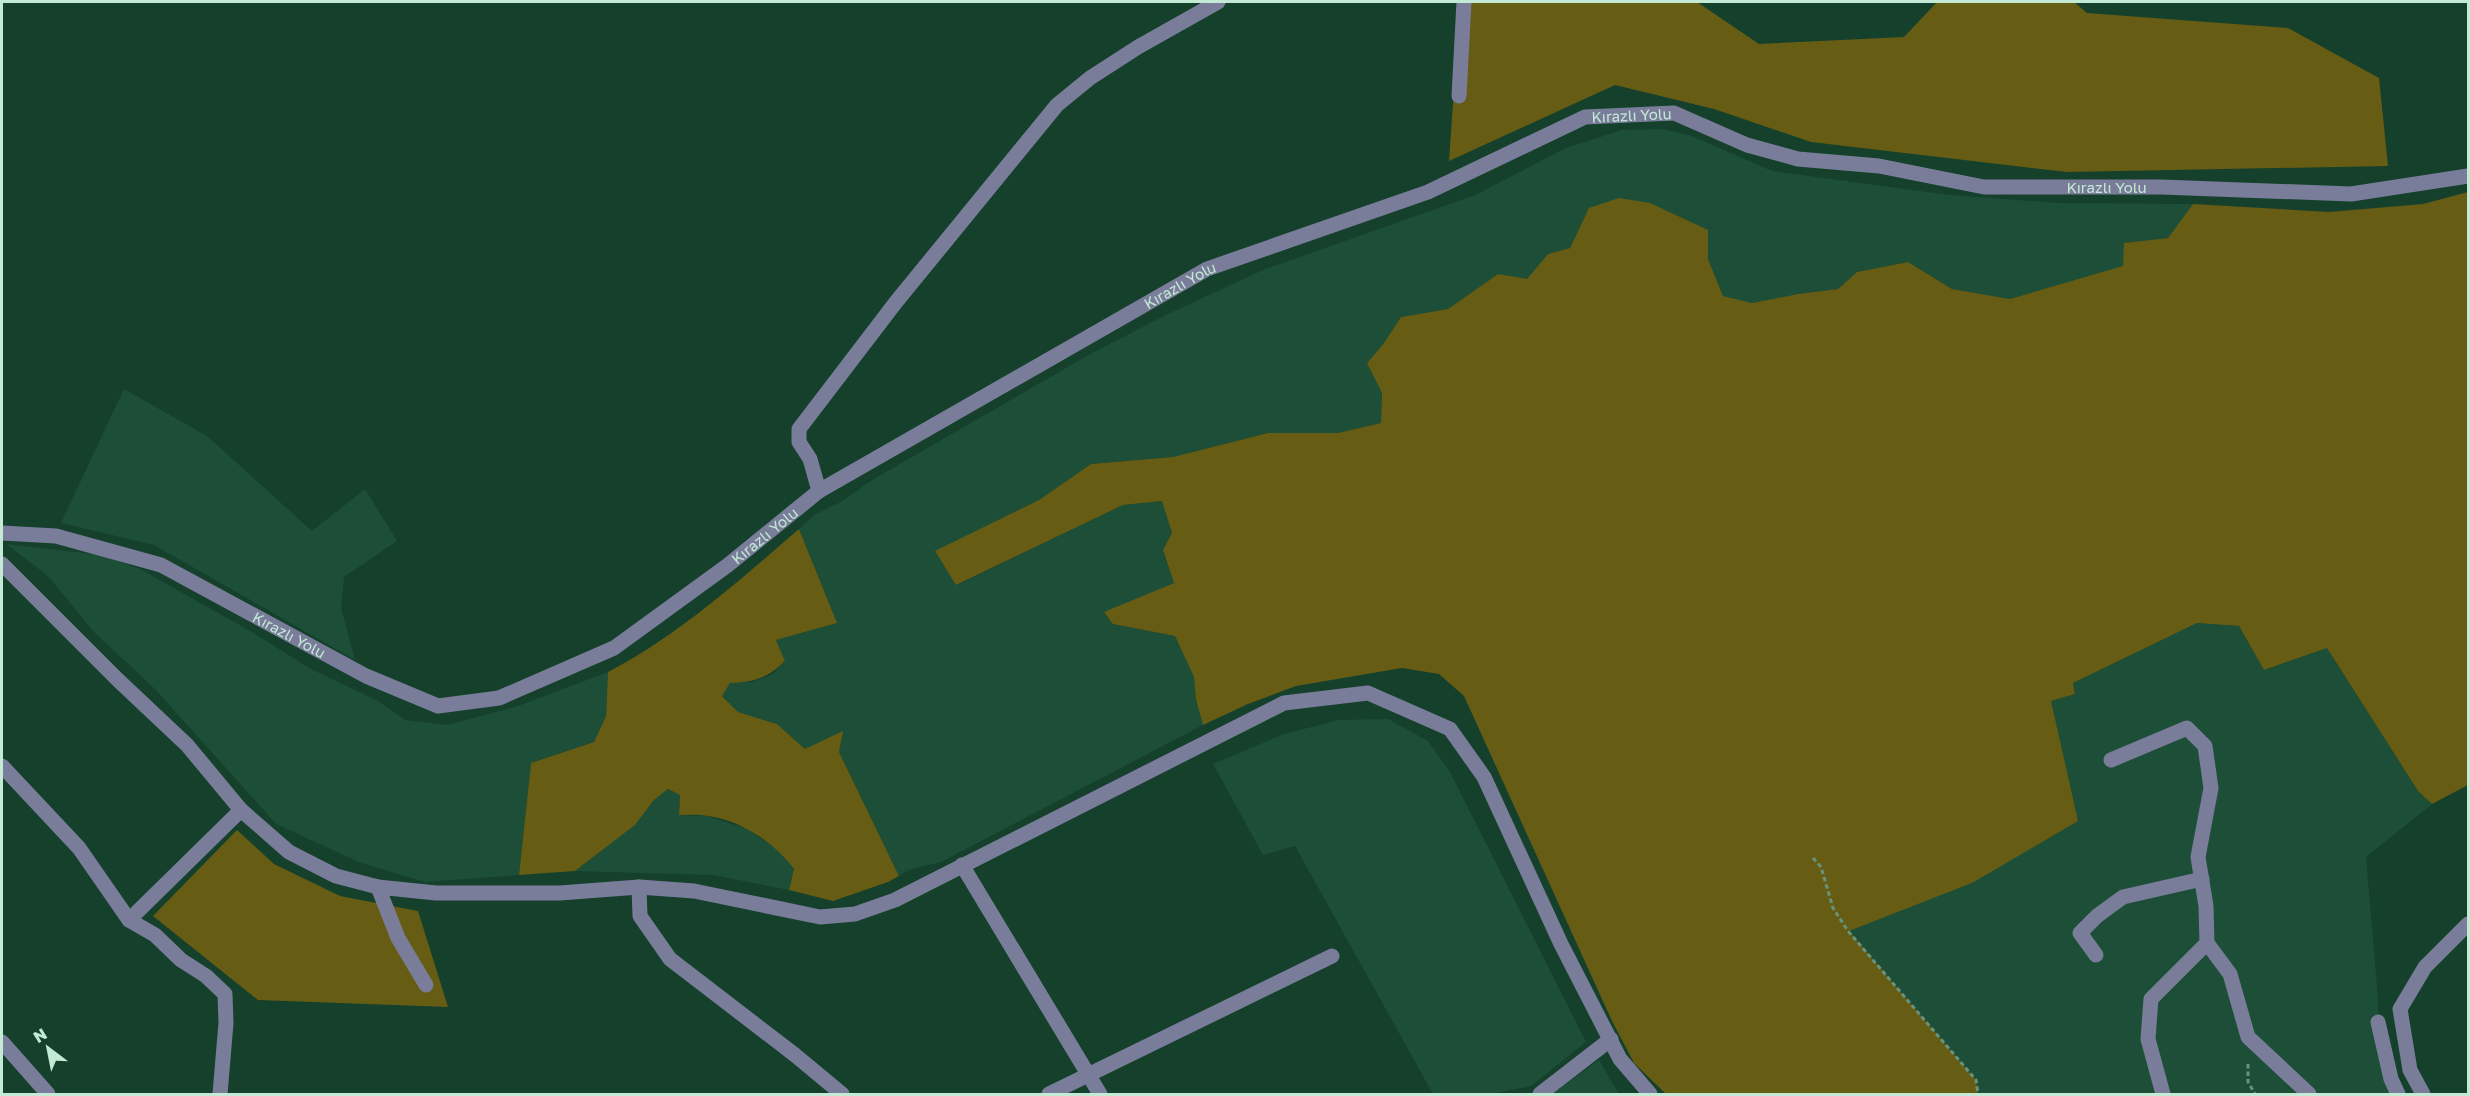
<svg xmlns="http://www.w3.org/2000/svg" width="2470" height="1096" viewBox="0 0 2470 1096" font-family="'Golos Text',sans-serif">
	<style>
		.built { fill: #1d4e38 }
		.green { fill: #665c14 }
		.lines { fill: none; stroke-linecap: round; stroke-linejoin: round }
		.path { stroke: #69927d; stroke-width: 3; stroke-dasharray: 4.5 3; stroke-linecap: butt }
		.minor { stroke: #7a7d9a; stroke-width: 15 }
		.labels { text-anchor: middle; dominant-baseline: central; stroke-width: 5; stroke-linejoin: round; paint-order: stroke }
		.street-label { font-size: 15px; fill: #c3ead4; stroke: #14402c }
	</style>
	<rect width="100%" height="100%" fill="#14402c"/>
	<path class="built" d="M 1663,129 L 1692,136 L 1772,171 L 1949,195 L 2059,203 L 2193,204 L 2168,238 L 2124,243 L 2124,266 L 2010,299 L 1952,289 L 1908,262 L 1857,272 L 1838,289 L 1798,294 L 1752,303 L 1723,296 L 1708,259 L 1589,209 L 1570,248 L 1548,254 L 1527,280 L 1498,274 L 1448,309 L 1401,317 L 1384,343 L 1367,363 L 1382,393 L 1381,423 L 1338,433 L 1268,433 L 1173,457 L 1091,464 L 1039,500 L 935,552 L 957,585 L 1123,505 L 1163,501 L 1172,533 L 1163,551 L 1174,583 L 1104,613 L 1114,624 L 1175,636 L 1194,677 L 1196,701 L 1203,725 L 941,862 L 908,870 L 899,876 L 839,752 L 805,749 L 777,724 L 738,712 L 722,695 L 730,683 L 753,682 L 773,674 L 785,661 L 776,640 L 837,623 L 799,529 L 814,515 L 839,503 L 872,480 L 1092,353 L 1170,313 L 1263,270 L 1475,195 L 1566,148 L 1622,130 Z
		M 124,389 L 207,436 L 312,531 L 365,489 L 397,541 L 344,577 L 341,608 L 355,660 L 154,545 L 61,523 Z
		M 6,544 L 101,555 L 140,569 L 252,632 L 309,668 L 378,701 L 405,720 L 447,725 L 518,706 L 608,672 L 606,716 L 594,742 L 531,763 L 519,875 L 425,882 L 361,863 L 276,824 L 155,689 L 94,632 L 48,576 Z
		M 2197,623 L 2239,626 L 2264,670 L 2327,648 L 2418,791 L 2432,804 L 2366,857 L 2378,998 L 2378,1022 L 2398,1094 L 1978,1094 L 1976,1080 L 1848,931 L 1972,883 L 2051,701 L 2075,694 L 2073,683 Z
		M 1388,719 L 1428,741 L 1450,772 L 1586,1042 L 1531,1086 L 1490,1094 L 1433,1094 L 1295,846 L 1263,855 L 1213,764 L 1284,734 L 1339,720 Z
		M 668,789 L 680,795 L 679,815 L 708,816 L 747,829 L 782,853 L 794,869 L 789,890 L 713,875 L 575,871 L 635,825 L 654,800 Z
		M 1599,1060 L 1619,1094 L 1553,1094 L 1559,1089 Z"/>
	<path class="green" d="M 1460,2 L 1697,2 L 1759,44 L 1904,37 L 1937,2 L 2074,2 L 2087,13 L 2288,28 L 2379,78 L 2388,166 L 2067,172 L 1811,142 L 1714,109 L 1615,85 L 1449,161 Z
		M 2468,192 L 2468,785 L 2432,804 L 2418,791 L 2327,648 L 2264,670 L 2239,626 L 2197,623 L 2073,683 L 2075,694 L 2051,701 L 2078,821 L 1972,883 L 1849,931 L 1976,1080 L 1978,1094 L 1666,1094 L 1634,1063 L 1612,1021 L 1464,696 L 1439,674 L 1402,668 L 1296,686 L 1248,704 L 1203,725 L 1196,700 L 1194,677 L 1175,636 L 1113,624 L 1104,612 L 1174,583 L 1163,550 L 1172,533 L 1162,501 L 1123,505 L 956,585 L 935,551 L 1039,500 L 1091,464 L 1173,457 L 1268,433 L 1338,433 L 1381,423 L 1382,393 L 1367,363 L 1384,343 L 1401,317 L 1448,309 L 1498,274 L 1527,279 L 1548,254 L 1570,248 L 1589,208 L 1619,198 L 1650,203 L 1708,230 L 1708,259 L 1723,296 L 1752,303 L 1798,294 L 1838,289 L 1857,272 L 1908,262 L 1952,289 L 2010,299 L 2123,266 L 2124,243 L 2168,238 L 2193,204 L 2329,212 L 2423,204 Z
		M 799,529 L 837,623 L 776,640 L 785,661 C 768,678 754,682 730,683 L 722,696 L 738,712 L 777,724 L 805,749 L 843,731 L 839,752 L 899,876 L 888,882 L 833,901 L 789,890 L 794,869 C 775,843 740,820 708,816 C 698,814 688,815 679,815 L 680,795 L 668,789 L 654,800 L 635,825 L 575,871 L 519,875 L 531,763 L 594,742 L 606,716 L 608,672 C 676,637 741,579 799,529 Z
		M 237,830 L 274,864 L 340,896 L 418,911 L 448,1007 L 258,1000 L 153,916 Z"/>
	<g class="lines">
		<path class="path" d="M 1813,858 L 1821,867 L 1833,908 L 1848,931 L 1976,1080 L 1978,1094
			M 2248,1064 L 2248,1082 L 2255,1094"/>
		<g class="minor">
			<path d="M 1459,96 L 1464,2"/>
			<path d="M 819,491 L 810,459 L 799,442 L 799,429 L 896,302 L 1057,105 L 1090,78 L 1138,47 L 1218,2"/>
			<path id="s1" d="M 2,533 L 56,536 L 161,565 L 366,676 L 438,706 L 499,698 L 614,648 L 728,565 L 819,491 L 1207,269 L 1428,192 L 1585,117 L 1674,113 L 1747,145 L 1798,159 L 1879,166 L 1984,187 L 2161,187 L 2351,194 L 2468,176"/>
			<path d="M 2,564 L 118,680 L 187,745 L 241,810 L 289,852 L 336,876 L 378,887 L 436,893 L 560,893 L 639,887 L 694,891 L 820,917 L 855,914 L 895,900 L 1284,703 L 1368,693 L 1450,729 L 1484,777 L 1561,944 L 1620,1059 L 1650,1094"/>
			<path d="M 2111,760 L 2187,728 L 2205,746 L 2211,788 L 2198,857 L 2206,906 L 2207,943 L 2151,999 L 2148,1039 L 2163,1094"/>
			<path d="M 2,766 L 79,848 L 129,920 L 155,935 L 181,960 L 206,976 L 225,994 L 226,1023 L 220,1094"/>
			<path d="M 962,865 L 1100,1094"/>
			<path d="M 378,887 L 398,938 L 426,985"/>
			<path d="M 639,887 L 640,916 L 670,959 L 795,1055 L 842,1094"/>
			<path d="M 129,920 L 241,810"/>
			<path d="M 2207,943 L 2230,974 L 2248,1037 L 2309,1094"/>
			<path d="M 2096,955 L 2080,933 L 2097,916 L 2123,897 L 2202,879"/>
			<path d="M 2378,1022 L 2391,1079 L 2398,1094"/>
			<path d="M 2,1042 L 48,1094"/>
			<path d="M 1049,1094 L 1332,956"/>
			<path d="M 1540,1094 L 1611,1039"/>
			<path d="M 2423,1094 L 2410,1070 L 2400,1009 L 2425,967 L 2468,924"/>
		</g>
	</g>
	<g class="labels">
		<g class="street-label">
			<text stroke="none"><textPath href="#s1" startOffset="1821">Kırazlı Yolu</textPath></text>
			<text stroke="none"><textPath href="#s1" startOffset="2307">Kırazlı Yolu</textPath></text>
			<text stroke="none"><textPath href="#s1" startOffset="1335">Kırazlı Yolu</textPath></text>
			<text stroke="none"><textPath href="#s1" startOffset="849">Kırazlı Yolu</textPath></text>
			<text stroke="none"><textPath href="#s1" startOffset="309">Kırazlı Yolu</textPath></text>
		</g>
	</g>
	<rect width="2470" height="1096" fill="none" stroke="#c3ead4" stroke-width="6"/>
	<g transform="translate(48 1048) rotate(328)" stroke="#14402c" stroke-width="4.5" paint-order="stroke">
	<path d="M0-4.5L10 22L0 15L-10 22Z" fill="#c3ead4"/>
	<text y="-9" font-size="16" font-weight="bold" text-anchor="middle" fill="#c3ead4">N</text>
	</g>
</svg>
